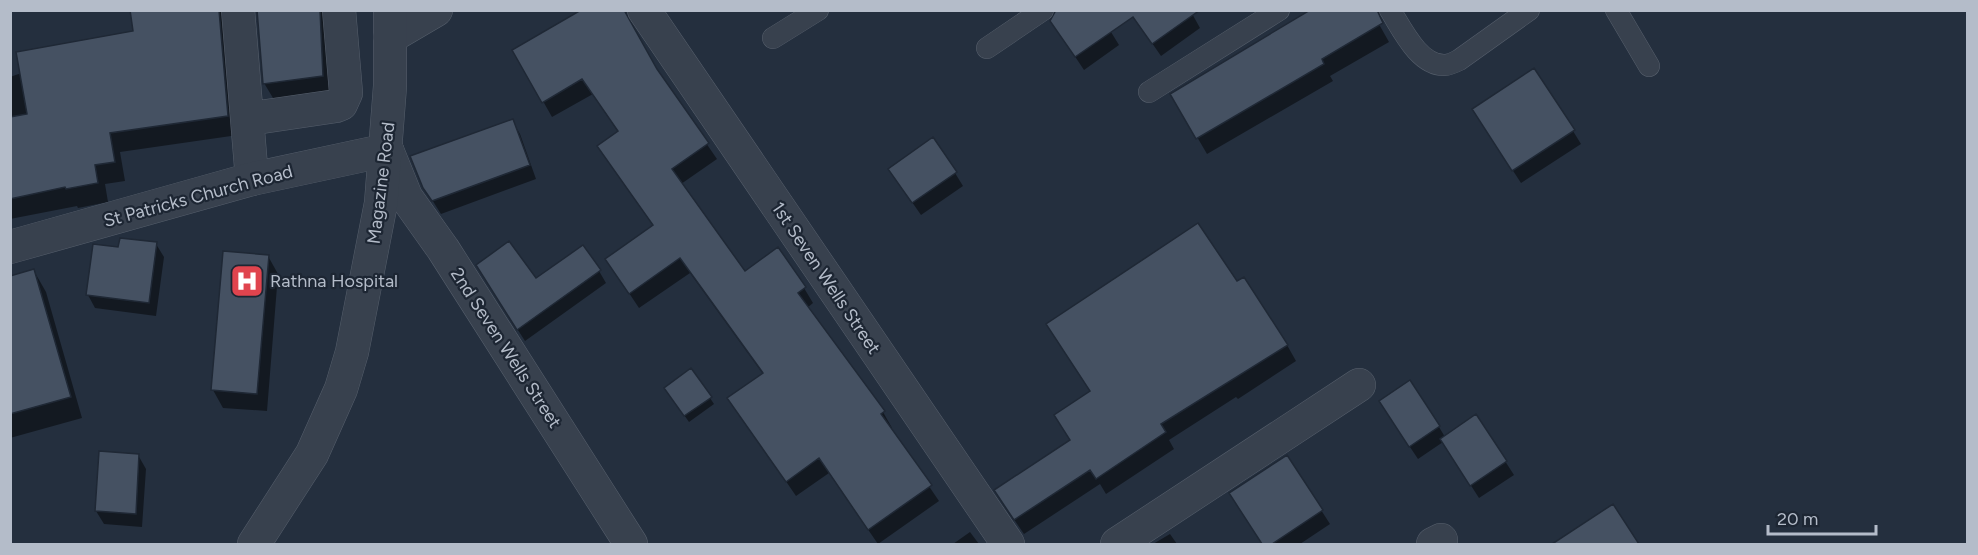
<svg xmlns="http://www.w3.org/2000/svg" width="1978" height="555" viewBox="0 0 1978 555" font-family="Figtree,sans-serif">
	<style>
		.shadow { fill: #0007 }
		.building { fill: #455162; stroke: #1f2835; stroke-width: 1.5 }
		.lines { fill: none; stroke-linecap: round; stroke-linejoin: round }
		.service-casing { stroke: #565f6c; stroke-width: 22 }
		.minor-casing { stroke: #565f6c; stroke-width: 34 }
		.tertiary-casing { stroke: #565f6c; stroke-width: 34 }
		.service { stroke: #38414e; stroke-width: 21 }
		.minor { stroke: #38414e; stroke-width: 33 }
		.tertiary { stroke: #38414e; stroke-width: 33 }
		.labels { text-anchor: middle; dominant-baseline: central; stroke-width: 4.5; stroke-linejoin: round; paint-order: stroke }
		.street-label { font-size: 18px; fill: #b4bcc9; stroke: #1d2633 }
		.poi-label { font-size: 18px; fill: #b4bcc9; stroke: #1d2633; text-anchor: start }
	</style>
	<rect width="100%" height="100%" fill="#242f3e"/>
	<path class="shadow" d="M 132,10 L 247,10 L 238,135 L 120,152 L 125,181 L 105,184 L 108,202 L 78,208 L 77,206 L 10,219 L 10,77 L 135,33 Z
		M 249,10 L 332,10 L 333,95 L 276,103 L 264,83 L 258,12 Z
		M 1129,10 L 1190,10 L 1200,28 L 1161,56 Z
		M 1371,10 L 1389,42 L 1330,76 L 1333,81 L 1207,154 L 1172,94 Z
		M 1111,32 L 1119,45 L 1084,70 L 1060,34 Z
		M 514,50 L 657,72 L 717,159 L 681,184 L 744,273 L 804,288 L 813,303 L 807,308 L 883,412 L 892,428 L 890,429 L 939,501 L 878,544 L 829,473 L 796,496 L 729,398 L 763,374 L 690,273 L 639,308 L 607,260 L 654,226 L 599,146 L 618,132 L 593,94 L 552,117 Z
		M 512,121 L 520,134 L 536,179 L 441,214 L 424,187 Z
		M 1482,123 L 1573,131 L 1581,144 L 1521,183 Z
		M 955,173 L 963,186 L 921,215 L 898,182 Z
		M 156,244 L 164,257 L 156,316 L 95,308 L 88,295 L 120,249 Z
		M 268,256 L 278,274 L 267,411 L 223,408 L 213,390 Z
		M 34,271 L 46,292 L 82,418 L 10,438 L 10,278 Z
		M 599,271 L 606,283 L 525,341 L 484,277 L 536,281 Z
		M 1287,345 L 1296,361 L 1238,399 L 1236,397 L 1169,440 L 1174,449 L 1106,494 L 1100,484 L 1024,534 L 1005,506 L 1071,441 L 1091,392 Z
		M 670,395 L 710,398 L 714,404 L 689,422 Z
		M 1388,414 L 1439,427 L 1445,437 L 1476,416 L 1514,475 L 1479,498 L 1443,442 L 1418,459 Z
		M 138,455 L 146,469 L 142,527 L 104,524 L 96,511 Z
		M 1287,457 L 1330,524 L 1300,544 L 1263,544 L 1238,507 Z
		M 1613,506 L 1637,544 L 1554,544 Z
		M 970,532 L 979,544 L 953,544 Z
		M 1170,534 L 1177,544 L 1153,544 Z"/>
	<path class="building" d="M 130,10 L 219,10 L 228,116 L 110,133 L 115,162 L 95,165 L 98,183 L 66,189 L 65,187 L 10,199 L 10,117 L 27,114 L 16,52 L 133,31 Z
		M 257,10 L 320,10 L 323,76 L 263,84 Z
		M 581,10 L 624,10 L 657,69 L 709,143 L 672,169 L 745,271 L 778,247 L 806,287 L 798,293 L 885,411 L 881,414 L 932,485 L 868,530 L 819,458 L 786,482 L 727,398 L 763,373 L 680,258 L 629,294 L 605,259 L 653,225 L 597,146 L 618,131 L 582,79 L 542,103 L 512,50 Z
		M 1056,10 L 1200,10 L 1152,44 L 1133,17 L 1075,57 L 1050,21 Z
		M 1310,10 L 1377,10 L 1383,23 L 1322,59 L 1324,64 L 1196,139 L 1170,94 Z
		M 1534,68 L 1575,130 L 1512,171 L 1472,109 Z
		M 513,119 L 530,165 L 432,201 L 423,188 L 410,156 Z
		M 933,137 L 957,172 L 912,203 L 888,169 Z
		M 1198,223 L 1237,281 L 1244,277 L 1288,345 L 1161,424 L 1166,432 L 1096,479 L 1090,470 L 1014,520 L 994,490 L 1070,440 L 1054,415 L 1090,391 L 1046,324 Z
		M 120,238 L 157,242 L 149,303 L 86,295 L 93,244 L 118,247 Z
		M 509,241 L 536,278 L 583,245 L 601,270 L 517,330 L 476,265 Z
		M 223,251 L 269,255 L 257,394 L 211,390 Z
		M 34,269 L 71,397 L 10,414 L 10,276 Z
		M 691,368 L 712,397 L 684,416 L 664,388 Z
		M 1410,380 L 1440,426 L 1409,447 L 1379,401 Z
		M 1476,414 L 1507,461 L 1470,486 L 1440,439 Z
		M 99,451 L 139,454 L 136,514 L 95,511 Z
		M 1287,455 L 1323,510 L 1272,544 L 1262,544 L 1229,493 Z
		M 1613,504 L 1639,544 L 1552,544 Z"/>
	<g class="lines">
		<g class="service-casing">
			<path id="service" d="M 1390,10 C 1402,29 1419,66 1445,65 C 1449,65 1455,62 1459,60 L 1529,10
				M 1616,10 L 1649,66
				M 773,38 L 818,10
				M 987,48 L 1043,10
				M 1149,92 L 1279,10"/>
		</g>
		<g class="minor-casing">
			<path id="minor" d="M 238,10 L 252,179
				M 644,10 L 1008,544
				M 390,37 L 436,10
				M 247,119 L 336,106 L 341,104 L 346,93 L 339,10
				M 387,150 L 406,197 L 443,249 L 631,544
				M 1117,544 L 1359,385
				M 1433,544 L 1441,540"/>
		</g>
		<g class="tertiary-casing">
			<path id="tertiary" d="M 10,247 L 252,179 L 387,150
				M 254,544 L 312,454 L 341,389 L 352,352 L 381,203 L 390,86 L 390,10"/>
		</g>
		<use href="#service" class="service"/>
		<use href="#minor" class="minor"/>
		<use href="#tertiary" class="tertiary"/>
	</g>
	<defs>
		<g id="hospital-square" transform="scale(1.725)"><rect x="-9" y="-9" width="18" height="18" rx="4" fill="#e0444e" stroke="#1d2633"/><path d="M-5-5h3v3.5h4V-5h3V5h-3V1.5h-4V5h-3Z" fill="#fff"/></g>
	</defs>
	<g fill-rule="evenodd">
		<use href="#hospital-square" x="247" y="281"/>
	</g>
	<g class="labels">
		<g class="street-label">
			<text transform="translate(381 183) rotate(-83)">Magazine Road</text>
			<text transform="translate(198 196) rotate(-15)">St Patricks Church Road</text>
			<text transform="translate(826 278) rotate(56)">1st Seven Wells Street</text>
			<text transform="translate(506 348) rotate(57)">2nd Seven Wells Street</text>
		</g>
		<g class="poi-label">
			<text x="270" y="281">Rathna Hospital</text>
		</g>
	</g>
	<rect width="1978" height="555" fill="none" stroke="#b4bcc9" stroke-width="24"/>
	<path d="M1768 525v9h108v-9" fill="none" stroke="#b4bcc9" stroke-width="3"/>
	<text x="1777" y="525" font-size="18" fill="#b4bcc9" stroke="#1d2633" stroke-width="4.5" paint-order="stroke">20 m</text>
</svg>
